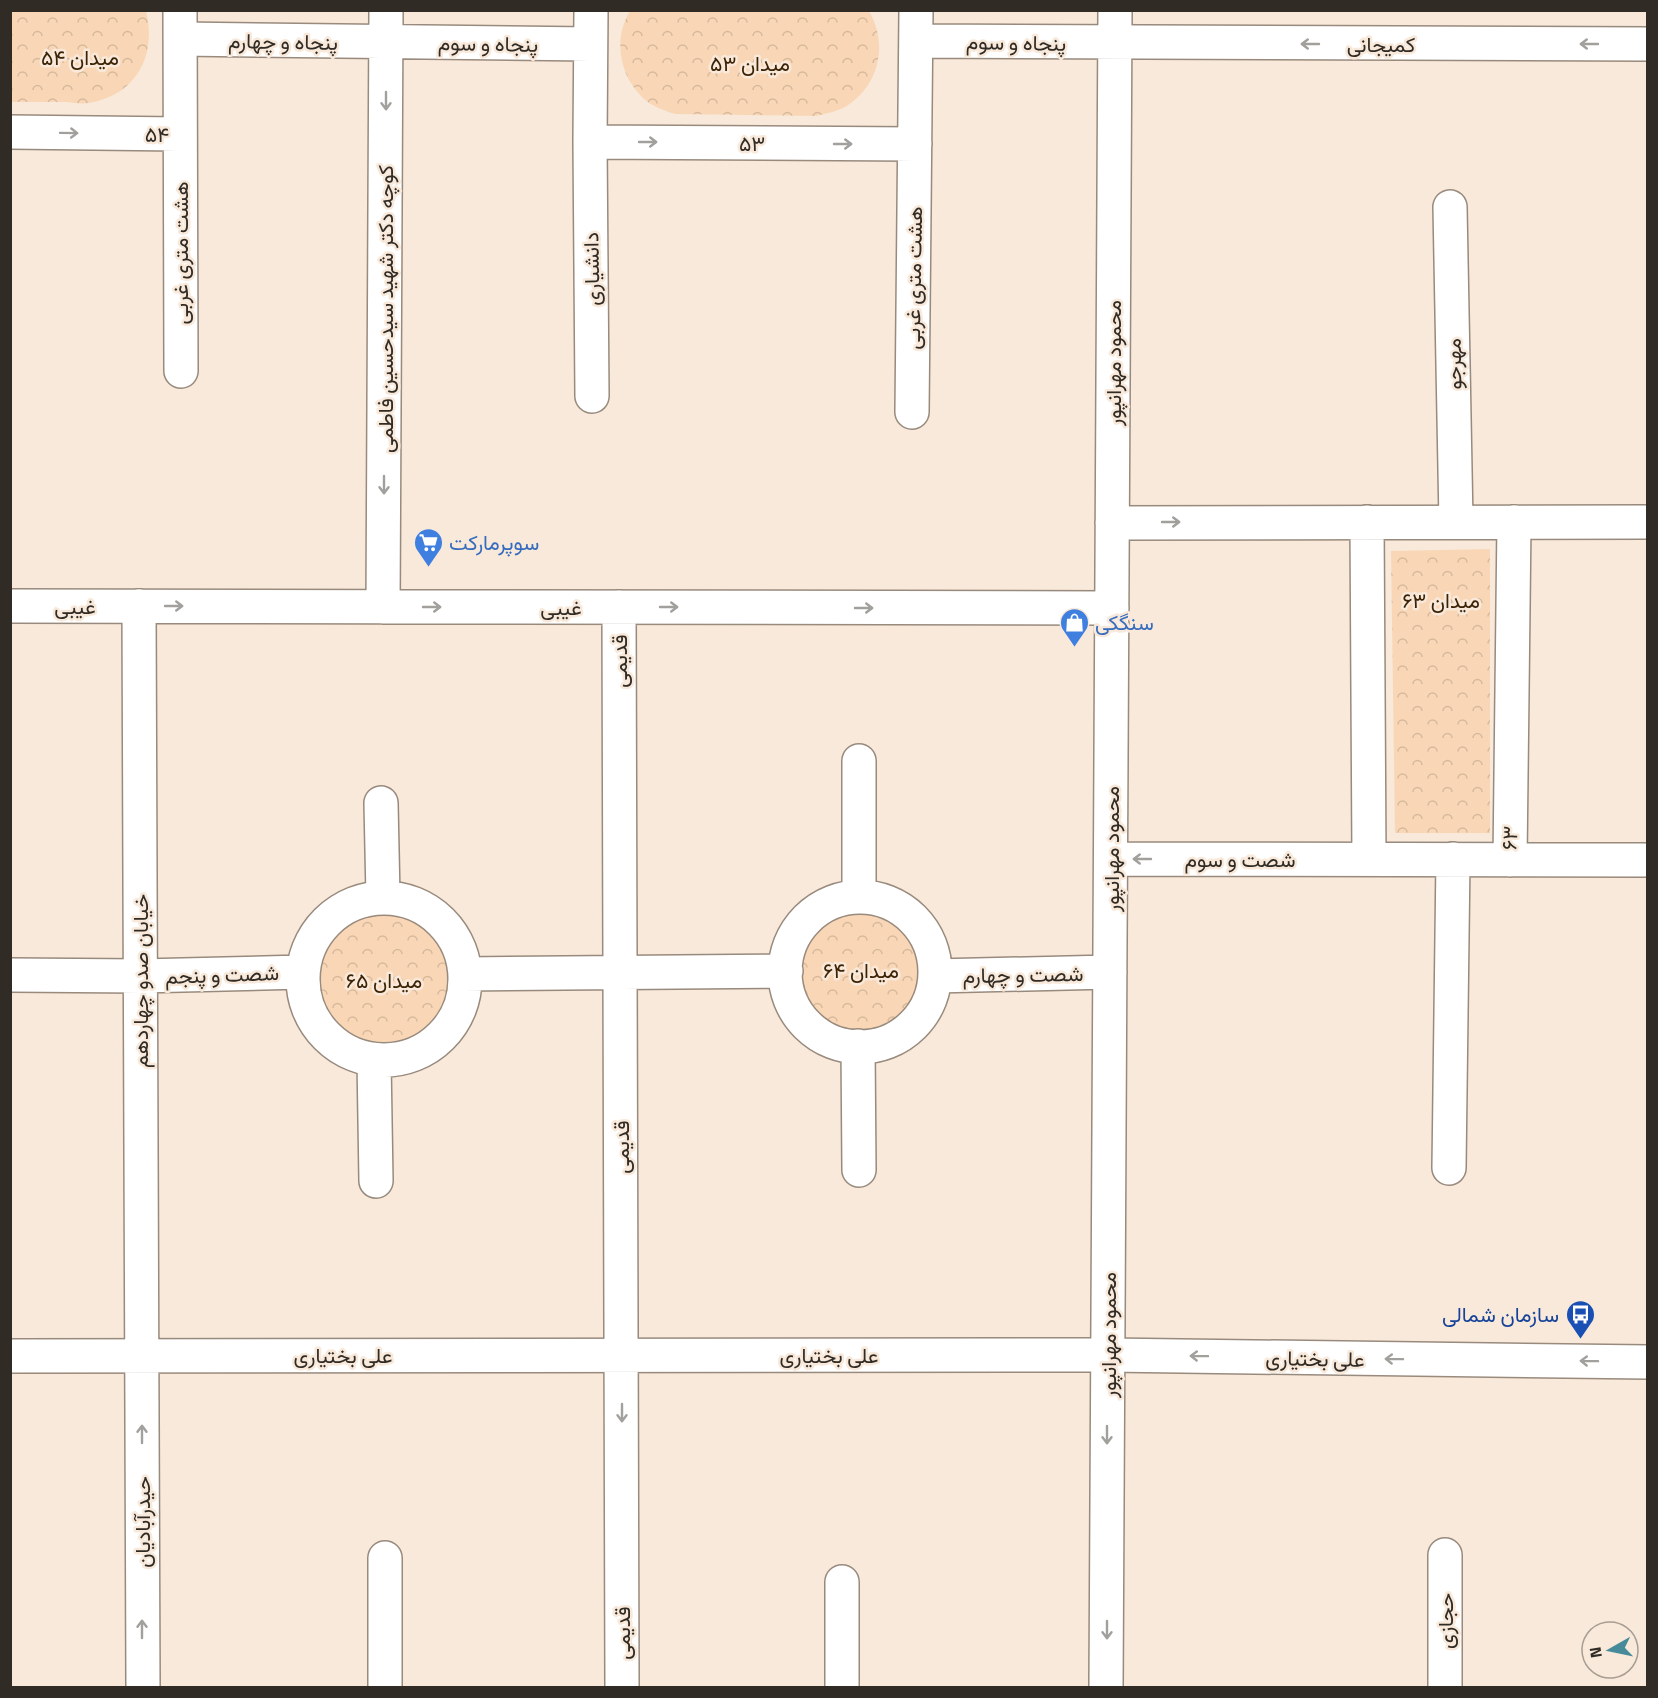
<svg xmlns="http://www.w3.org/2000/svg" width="1658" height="1698" font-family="'Titillium Web',Vazirmatn,sans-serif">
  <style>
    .forest { fill: url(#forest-crowns) }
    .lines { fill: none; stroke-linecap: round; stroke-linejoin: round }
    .minor-casing { stroke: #988a7d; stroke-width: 36 }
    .minor { stroke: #fff; stroke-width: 33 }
    .oneway { stroke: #a2a09d }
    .labels { text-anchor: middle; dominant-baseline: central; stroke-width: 5; stroke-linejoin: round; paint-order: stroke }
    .street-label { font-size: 21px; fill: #302b25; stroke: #f8e9da }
    .park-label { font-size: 21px; fill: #3d2305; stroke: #f8e9da }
    .shop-label { font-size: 21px; fill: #366cbe; stroke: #f8e9da; text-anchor: start }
    .transit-label { font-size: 21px; fill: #164399; stroke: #f8e9da; text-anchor: end }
  </style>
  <defs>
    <pattern id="forest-crowns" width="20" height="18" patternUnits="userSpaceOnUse" patternTransform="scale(1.5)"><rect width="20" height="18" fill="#f9d7b6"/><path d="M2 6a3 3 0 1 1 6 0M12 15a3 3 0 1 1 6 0" fill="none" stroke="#d6b99c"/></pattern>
  </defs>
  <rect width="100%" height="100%" fill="#f8e9da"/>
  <path class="forest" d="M10,11H146C157,55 137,95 89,103C82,104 74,103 66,102C48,102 29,102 11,102Z
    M630,11H869C887,41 881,81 851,103C841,111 828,113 816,116L675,114C663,110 651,106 642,97C619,75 613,38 630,11Z
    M1490,549V833H1395L1391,551Z
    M797 971a64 64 0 1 1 128 0a64 64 0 1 1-128 0Z
    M312 980a72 72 0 1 1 144 0a72 72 0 1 1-144 0Z"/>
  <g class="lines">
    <defs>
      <path id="minor" d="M180,10L181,371
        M591,10L590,142L592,396
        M180,39L590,44
        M916,41L1648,44
        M10,132L179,134
        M590,142L915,144
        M1450,207L1456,522
        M912,412L916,10
        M1367,522L1369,859
        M1112,523L1648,522
        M10,606L1112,608
        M139,606L143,1688
        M383,607L386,10
        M619,607L622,1688
        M381,803L383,897
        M1111,859L1648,860
        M1510,860L1514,522
        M859,896V761
        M785 972a75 75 0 1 1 150 0a75 75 0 1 1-150 0Z
        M303 979a81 81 0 1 1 162 0a81 81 0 1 1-162 0Z
        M465,974L786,971
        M10,975L141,976L303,972
        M935,976L1110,972
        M858,1046L859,1170
        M374,1060L376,1181
        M1449,1168L1453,859
        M10,1356L1108,1355L1648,1362
        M1445,1555V1688
        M842,1582V1688
        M385,1688V1558
        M1106,1688L1115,10"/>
    </defs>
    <use href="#minor" class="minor-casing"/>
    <use href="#minor" class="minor"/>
  </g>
  <defs><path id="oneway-shaft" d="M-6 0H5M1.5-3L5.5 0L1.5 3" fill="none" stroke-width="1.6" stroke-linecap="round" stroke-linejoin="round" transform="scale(1.5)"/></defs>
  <g class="oneway">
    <use href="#oneway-shaft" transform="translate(1310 44) rotate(-180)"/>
    <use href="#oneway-shaft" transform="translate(1589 44) rotate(-180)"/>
    <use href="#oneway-shaft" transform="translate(386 101) rotate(90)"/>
    <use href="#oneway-shaft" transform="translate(69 133) rotate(1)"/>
    <use href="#oneway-shaft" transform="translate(648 142)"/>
    <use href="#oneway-shaft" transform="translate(843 144)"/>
    <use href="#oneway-shaft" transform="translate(384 485) rotate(90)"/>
    <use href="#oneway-shaft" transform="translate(1171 522)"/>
    <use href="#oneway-shaft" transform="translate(174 606)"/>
    <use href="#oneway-shaft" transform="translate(432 607)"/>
    <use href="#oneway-shaft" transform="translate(669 607)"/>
    <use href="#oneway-shaft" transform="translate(864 608)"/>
    <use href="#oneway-shaft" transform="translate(1142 859) rotate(-180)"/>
    <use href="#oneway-shaft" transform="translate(1199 1356) rotate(-179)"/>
    <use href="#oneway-shaft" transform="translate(1394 1359) rotate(-179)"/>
    <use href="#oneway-shaft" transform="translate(1589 1361) rotate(-179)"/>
    <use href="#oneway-shaft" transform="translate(622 1413) rotate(90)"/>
    <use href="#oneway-shaft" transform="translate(142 1434) rotate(-90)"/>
    <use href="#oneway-shaft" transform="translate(1107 1435) rotate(90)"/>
    <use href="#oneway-shaft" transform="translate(142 1629) rotate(-90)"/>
    <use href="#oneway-shaft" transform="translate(1107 1630) rotate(90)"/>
  </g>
  <defs>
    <symbol id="supermarket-pin" viewBox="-11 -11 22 30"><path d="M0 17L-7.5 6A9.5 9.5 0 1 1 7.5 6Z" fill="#3f7fe0" stroke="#f8e9da"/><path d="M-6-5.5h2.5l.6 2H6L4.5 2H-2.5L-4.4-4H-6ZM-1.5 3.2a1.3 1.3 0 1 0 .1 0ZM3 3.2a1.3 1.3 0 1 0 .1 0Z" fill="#fff"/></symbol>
    <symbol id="shop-pin" viewBox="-11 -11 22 30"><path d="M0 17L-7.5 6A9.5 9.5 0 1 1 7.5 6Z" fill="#3f7fe0" stroke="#f8e9da"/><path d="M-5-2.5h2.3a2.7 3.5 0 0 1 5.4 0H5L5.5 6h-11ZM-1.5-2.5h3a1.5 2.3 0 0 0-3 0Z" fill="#fff"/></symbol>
    <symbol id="bus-pin" viewBox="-11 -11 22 30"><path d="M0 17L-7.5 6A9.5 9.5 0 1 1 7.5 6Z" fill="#1a4fb4" stroke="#f8e9da"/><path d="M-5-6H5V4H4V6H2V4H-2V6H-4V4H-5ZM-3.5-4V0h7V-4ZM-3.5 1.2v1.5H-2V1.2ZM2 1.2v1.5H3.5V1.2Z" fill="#fff"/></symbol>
  </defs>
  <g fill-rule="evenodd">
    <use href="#supermarket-pin" x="412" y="526" width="33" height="45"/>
    <use href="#shop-pin" x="1058" y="606" width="33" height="45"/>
    <use href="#bus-pin" x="1564" y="1298" width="33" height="45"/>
  </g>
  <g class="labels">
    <g class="street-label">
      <text transform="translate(283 41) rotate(1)">پنجاه و چهارم</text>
      <text transform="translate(1016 42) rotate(1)">پنجاه و سوم</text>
      <text transform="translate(488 43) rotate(1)">پنجاه و سوم</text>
      <text x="1381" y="44">کمیجانی</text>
      <text transform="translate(157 134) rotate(1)">۵۴</text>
      <text x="752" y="143">۵۳</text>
      <text transform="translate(180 253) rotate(-90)">هشت متری غربی</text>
      <text transform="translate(591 269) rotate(-91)">دانشیاری</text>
      <text transform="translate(913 278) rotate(-89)">هشت متری غربی</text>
      <text transform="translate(385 309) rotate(-90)">کوچه دکتر شهید سیدحسین فاطمی</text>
      <text transform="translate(1113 363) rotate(-90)">محمود مهرانپور</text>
      <text transform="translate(1453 364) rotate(-91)">مهرجو</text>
      <text x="75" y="606">غیبی</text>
      <text x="561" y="607">غیبی</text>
      <text transform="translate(619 661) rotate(-90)">قدیمی</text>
      <text transform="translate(1509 838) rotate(-87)">۶۳</text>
      <text transform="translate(1111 849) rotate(-90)">محمود مهرانپور</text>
      <text x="1240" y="859">شصت و سوم</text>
      <text transform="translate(222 974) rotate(-2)">شصت و پنجم</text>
      <text transform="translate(1023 974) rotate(-1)">شصت و چهارم</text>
      <text transform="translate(140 981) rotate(-90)">خیابان صدو چهاردهم</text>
      <text transform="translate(621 1147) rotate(-90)">قدیمی</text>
      <text transform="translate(1108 1335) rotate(-90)">محمود مهرانپور</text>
      <text x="343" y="1355">علی بختیاری</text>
      <text x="829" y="1355">علی بختیاری</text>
      <text transform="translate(1315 1358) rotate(1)">علی بختیاری</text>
      <text transform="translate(142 1522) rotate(-90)">حیدرآبادیان</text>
      <text transform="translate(1445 1621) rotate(-90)">حجازی</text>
      <text transform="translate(622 1633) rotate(-90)">قدیمی</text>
    </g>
    <g class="park-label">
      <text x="80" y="57">میدان ۵۴</text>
      <text x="750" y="63">میدان ۵۳</text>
      <text x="1441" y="600">میدان ۶۳</text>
      <text x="861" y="970">میدان ۶۴</text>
      <text x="384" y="980">میدان ۶۵</text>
    </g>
    <g class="shop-label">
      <text x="449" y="542">سوپرمارکت</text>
      <text x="1095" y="622">سنگکی</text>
    </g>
    <g class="transit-label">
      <text x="1559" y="1314">سازمان شمالی</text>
    </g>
  </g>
  <rect width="1658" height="1698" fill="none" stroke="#302b25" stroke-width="24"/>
  <g transform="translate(1610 1650) rotate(261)"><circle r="28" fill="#f8e9da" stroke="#a89d92" stroke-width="1.5"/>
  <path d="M0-4.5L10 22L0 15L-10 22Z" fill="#478a9a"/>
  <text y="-9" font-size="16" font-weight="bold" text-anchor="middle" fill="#302b25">N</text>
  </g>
</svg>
